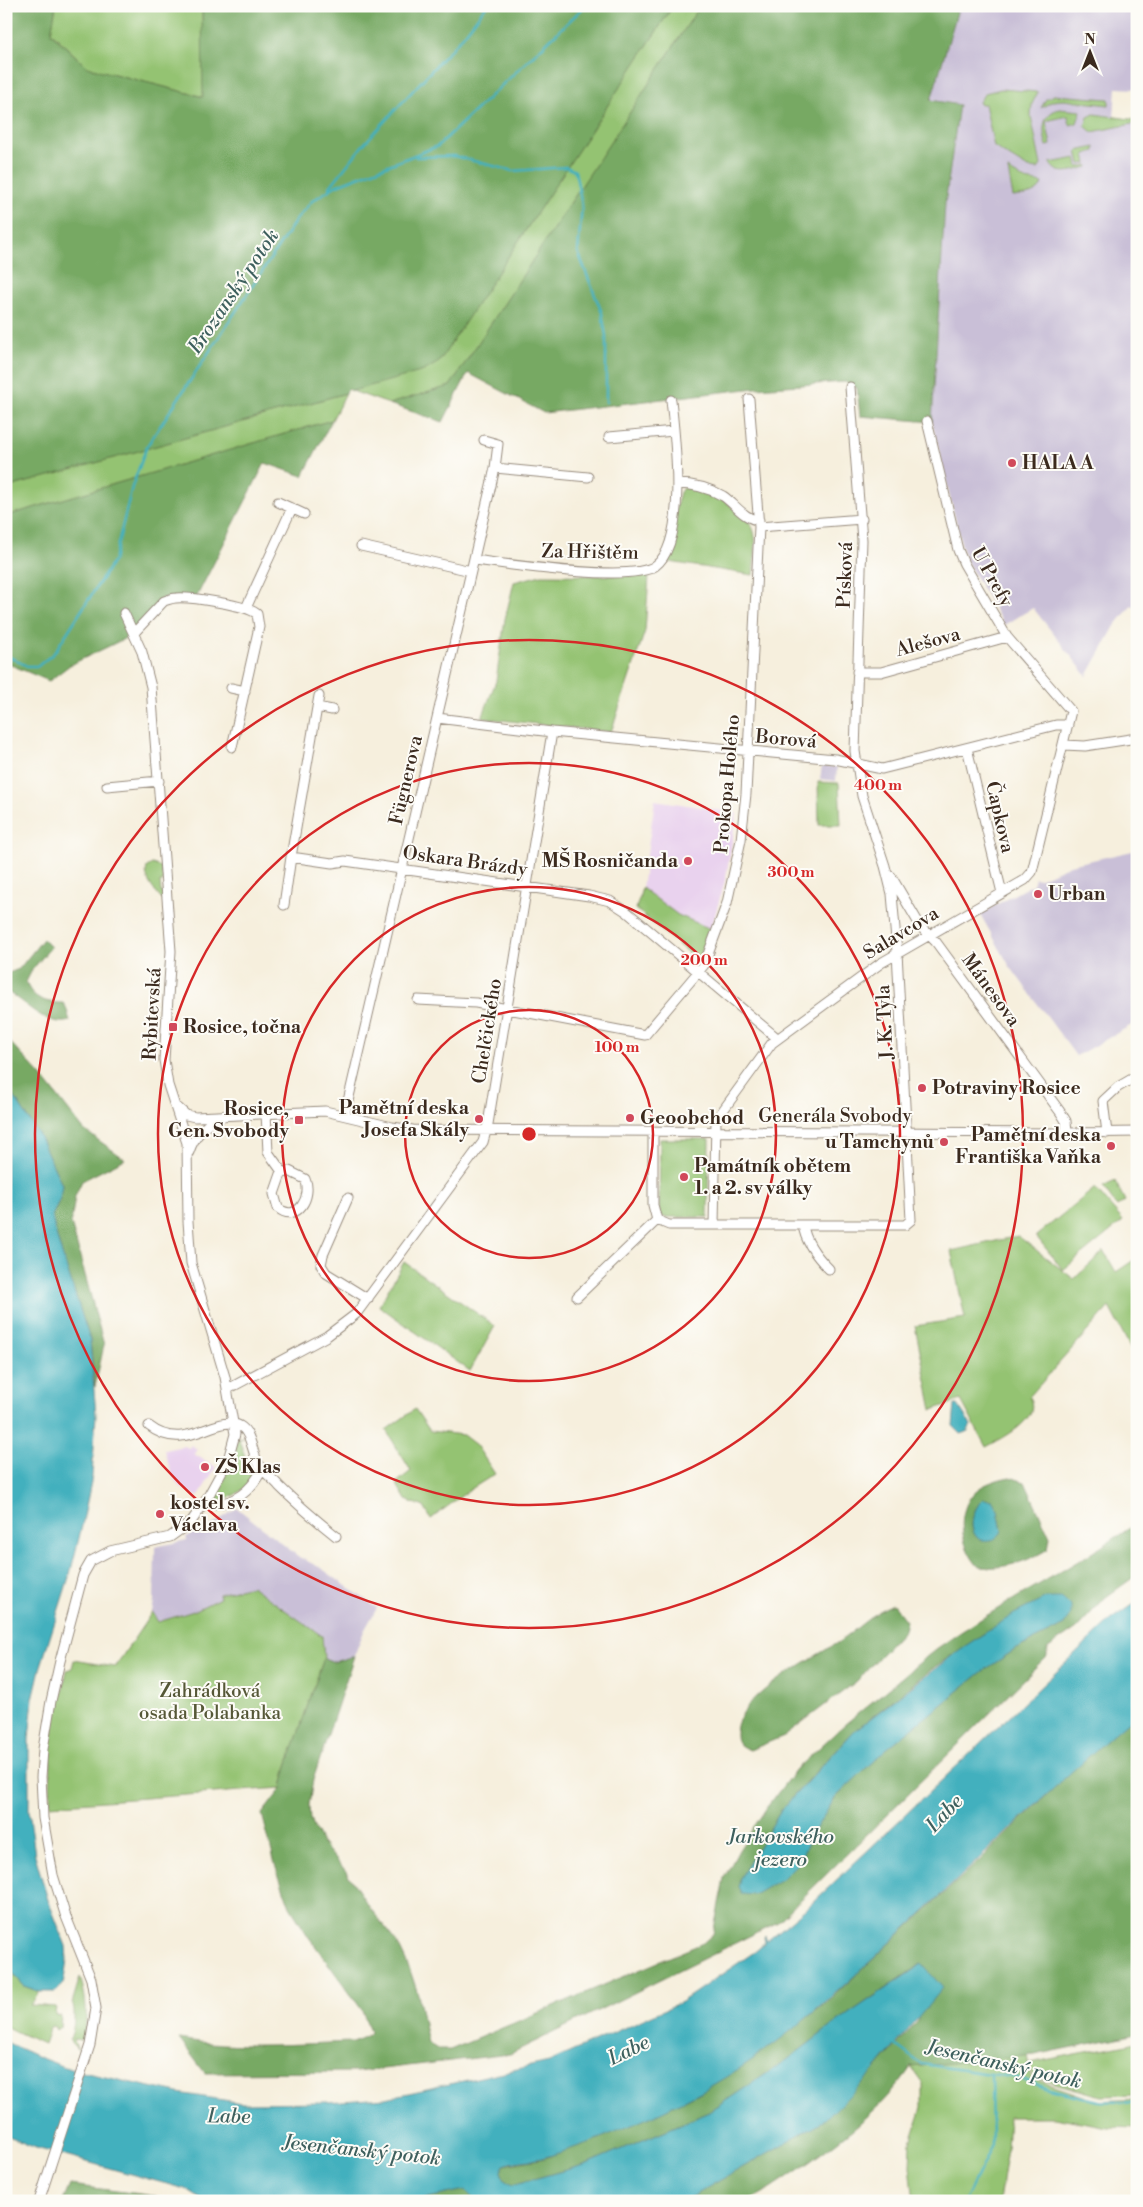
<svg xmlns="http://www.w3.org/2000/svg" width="1143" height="2207" font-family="'Libre Bodoni',serif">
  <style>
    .built { fill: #e9d2ee }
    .industrial { fill: #c9bfd7 }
    .green { fill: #94c372; stroke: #687648 }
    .forest { fill: #77a964; stroke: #596a41; fill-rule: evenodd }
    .water { fill: #42b0be; stroke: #3e6d6e }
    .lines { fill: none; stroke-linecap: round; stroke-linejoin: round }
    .stream { stroke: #42b0be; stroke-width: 2.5 }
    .minor-casing { stroke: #988c7e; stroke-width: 11 }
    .minor { stroke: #fff; stroke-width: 9 }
    .ring { fill: none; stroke: #d62828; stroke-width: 2.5 }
    .poi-dot { fill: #d1495b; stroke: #fdfcf7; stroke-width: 2 }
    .labels { text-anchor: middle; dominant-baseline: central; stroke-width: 4; stroke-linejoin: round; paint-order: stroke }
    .poi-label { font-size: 19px; font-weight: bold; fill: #3b2a1e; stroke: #fdfcf7; text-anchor: start }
    .street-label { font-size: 19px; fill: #3b2a1e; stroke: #fdfcf7 }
    .park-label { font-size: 19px; fill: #565837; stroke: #fdfcf7 }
    .water-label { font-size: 20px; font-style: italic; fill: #3e605e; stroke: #fdfcf7 }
    .centre { fill: #d62828; stroke: #fdfcf7; stroke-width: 2.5 }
    .ring-label { font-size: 15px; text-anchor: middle; font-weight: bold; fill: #d62828; stroke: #fdfcf7; stroke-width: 4; stroke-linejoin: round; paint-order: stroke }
  </style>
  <rect width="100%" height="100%" fill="#fdfcf7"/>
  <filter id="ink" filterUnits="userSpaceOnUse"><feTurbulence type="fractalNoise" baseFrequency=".02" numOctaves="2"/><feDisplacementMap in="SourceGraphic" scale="10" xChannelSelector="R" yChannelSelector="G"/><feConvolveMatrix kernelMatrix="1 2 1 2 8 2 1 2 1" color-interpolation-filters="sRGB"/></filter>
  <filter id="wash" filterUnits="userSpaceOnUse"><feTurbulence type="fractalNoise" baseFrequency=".0096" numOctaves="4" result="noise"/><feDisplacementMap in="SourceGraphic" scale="20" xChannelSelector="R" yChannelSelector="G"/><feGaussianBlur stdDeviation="1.12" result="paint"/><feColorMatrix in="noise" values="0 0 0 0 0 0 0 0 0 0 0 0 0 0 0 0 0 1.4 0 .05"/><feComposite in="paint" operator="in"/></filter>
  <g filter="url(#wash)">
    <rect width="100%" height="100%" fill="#f6efdd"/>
    <path class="built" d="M655,800L737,813L726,877L711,929L678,915L642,888Z
      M191,1445L197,1449L194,1454L216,1467L198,1497L179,1486L172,1475L164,1450L184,1446L189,1448Z"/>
    <path class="industrial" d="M959,6H1137V89L1116,88L1114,118L1137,120V608L1132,605L1115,626L1087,676L1033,608L1004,625L965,559L932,422L945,204L959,105L930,100Z
      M822,766L837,767L836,781L820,779Z
      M1137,850V1022L1076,1056L1009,965L980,914L1033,884L1035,878L1039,879L1070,865Z
      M237,1508L299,1557L321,1568L377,1608L364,1631L354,1656L334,1662L324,1658L322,1636L219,1595L220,1598L194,1611L158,1622L152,1612L154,1601L155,1547L187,1540L186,1537L208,1528Z"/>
    <path class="green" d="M56,6H202L204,97L87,67L51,32Z
      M673,6H700L450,386L389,404L352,391L439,362Z
      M1001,89L1038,92L1032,104L1031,116L1041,165L1038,169L1028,168L994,147L985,104H980L979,102L985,93Z
      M1054,95L1109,99V105L1063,100L1053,101L1041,108L1046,99Z
      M1059,109L1081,111L1077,123L1070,125L1068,116L1046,121L1051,145L1047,146C1042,132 1041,114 1059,109Z
      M1094,114L1137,120V123L1092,132L1085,126L1088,117Z
      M1095,147V151L1085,154L1087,163L1080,164L1077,151Z
      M1076,158L1078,167L1088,165V167C1075,170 1057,178 1050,163Z
      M1008,170L1025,180L1042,183C1039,195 1024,195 1013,197Z
      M346,393L332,420L6,516V488Z
      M684,488C709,486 733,505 749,522C760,535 754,559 753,575L663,561L680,492Z
      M541,575L649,576L645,631L611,732L482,718L496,681L505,619L514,582Z
      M818,782L839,783L841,825H819Z
      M152,864L161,867L163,882H160L161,892L164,893V902C156,893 143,879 147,867Z
      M642,888L678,915L711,929L698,961L636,909Z
      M660,1139H709L708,1217H659Z
      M1115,1181L1125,1201L1117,1207L1103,1187Z
      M1095,1188L1123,1221L1063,1270L1036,1236Z
      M1018,1236L1074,1279L1104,1251L1116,1272L1137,1258V1360L1109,1307L1029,1397C1043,1419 1001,1439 986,1447L961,1400L932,1410L915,1326L965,1318L951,1251Z
      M404,1262L495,1326L470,1371L379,1306Z
      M415,1409L430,1431L463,1435L476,1445L495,1474L468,1491L431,1519L424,1507L406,1500L396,1483L411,1471L386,1430Z
      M244,1437L239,1440L249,1467L255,1465L257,1471C246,1489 235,1499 214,1500V1494L232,1462L237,1439Z
      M251,1586L322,1636L324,1658L286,1769L282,1788L50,1805L51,1742L56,1708L62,1694L67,1670L72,1668L74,1660L115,1667L152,1612L158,1622L194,1611L220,1598L219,1594Z
      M6,1965L24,1986L40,1992L30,2005L56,2007L55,2015L61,2016L60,2027L56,2030L54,2026L50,2027L44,2044L6,2027Z
      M80,1977C87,1998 88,2018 83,2040L73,2039L78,2050L69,2040C74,2033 76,2010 72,2003Z
      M1137,2042V2095L1101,2096L1033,2077L1030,2063Z
      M1027,2055L1031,2078L1098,2101L1137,2099V2128L1109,2127L1054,2117H1009L1007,2149L999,2201H914L910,2167L911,2142L922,2108V2082L911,2067Z"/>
    <path class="forest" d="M6,6H56L51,33L87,67L203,97L202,6H673L439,362L424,371L352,391L348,389L346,393L6,488Z
      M700,6H959L931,100L959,105L945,204L932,422L860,416L857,388L845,382L756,388L544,413L468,373L443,422L389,404L450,386Z
      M332,420L303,476L265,463L196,598H163L128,637L70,665L49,681L6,663V516Z
      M43,939L51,947L32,970L26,982C32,999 46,1003 63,1003L66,1007L70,1021C47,1028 25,1002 6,991V974L19,969Z
      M6,1038L40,1074L84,1130L125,1159L82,1181L75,1196L71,1223L104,1345L95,1387L90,1340L57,1238L52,1216L60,1199L62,1185L39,1135L6,1084Z
      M6,1365L9,1414L6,1459Z
      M1010,1477L1025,1482L1050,1537L1048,1549C1027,1562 1005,1569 979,1567C962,1549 955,1517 972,1495C979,1485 998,1479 1010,1477ZM983,1499L998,1510L1002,1531L980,1540C966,1530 973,1509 983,1499Z
      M1137,1523V1575L1106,1597L1077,1628L1047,1649V1657L778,1922L510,2054L357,2072L205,2073L179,2039C237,2049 295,2044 353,2042L367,2036L370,2032L362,2010L308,1936L290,1907L276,1868L262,1814L282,1788L286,1769L324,1658L334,1662L354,1656L313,1780L309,1805L310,1819L322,1843L345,1870L370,1908L397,1942L410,1970L418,1994L428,2043L439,2050H450L703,1943L713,1934L724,1878L739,1850L767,1807L796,1769L844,1725L936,1649C1000,1603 1072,1569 1137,1523ZM1064,1625L1016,1649L983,1671L885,1750L835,1798L811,1836L799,1862L740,1878L782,1809L807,1781L854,1731L936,1666L989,1630Z
      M893,1604L906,1621L904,1630L857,1681L784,1736L750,1750C742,1747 736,1744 736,1735C734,1697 811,1660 840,1641C857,1629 874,1612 893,1604Z
      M1137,1714V2034L1035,2055L911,2067C883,2109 839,2141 798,2170C783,2180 766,2193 749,2200C738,2204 698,2201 684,2201L825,2120L875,2070L918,2021L921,1964L838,2021L787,2060L709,2112L584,2165L512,2185L503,2179L501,2171L504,2165L545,2158L664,2110L699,2093L757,2056L826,2003L979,1861L1089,1754Z
      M70,2185L155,2196L167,2201H63Z
      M465,2190L477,2201H414Z"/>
    <path class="water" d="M6,1084L39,1135L62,1185L60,1198L52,1216L57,1238L90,1340L96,1415L92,1477L82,1526L70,1574L40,1669L33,1699L29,1739V1810L35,1855L48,1900L66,1946L67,1961L63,1985L55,1992H40L24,1986L6,1965V1459L9,1414L6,1365Z
      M955,1405H958L971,1425L967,1432L961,1434L953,1426Z
      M983,1499L992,1500L998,1510L1002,1531C997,1540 990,1541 980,1540C966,1530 973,1509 983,1499Z
      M1046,1598H1063L1071,1606V1614L1064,1625L1016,1649L983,1671L885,1750L835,1798L811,1836L799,1862L783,1878L754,1895L742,1894L738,1887L740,1878L782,1809L854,1731L962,1648L1014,1614Z
      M1137,1602V1714C1051,1787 972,1867 890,1943C831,1998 771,2054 700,2092C652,2118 598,2141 546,2157C532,2161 517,2160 504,2165L501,2171L503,2179L512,2185L584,2165L709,2112L787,2060L838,2021L922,1964L943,1988L875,2070L825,2120L684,2201H477L465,2190L414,2201H204L185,2189L36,2148L6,2136V2042L41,2058L73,2070L178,2093L243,2103L327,2102L386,2098L549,2062L681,2002L750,1955L765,1942L764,1937L765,1936L767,1941L810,1905L1111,1620Z"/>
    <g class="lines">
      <path class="stream" d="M416,157L454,156L513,171L566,167L575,171L582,205L578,252L602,313L606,336V402
        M329,188L363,145L463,36L486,6
        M6,655L27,666H38L54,653L114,560L132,487L147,446L298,217L312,201L337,185L438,146L585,6
        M894,2044L921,2064L1019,2078L1049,2089L1099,2101L1137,2103
        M965,2201L992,2145L991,2074"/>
    </g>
  </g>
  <g filter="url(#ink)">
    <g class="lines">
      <defs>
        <path id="minor" d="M609,437L674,431
          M495,468L588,477
          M677,484C693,484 709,488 723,496C734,503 745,520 759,520
          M278,502L304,514
          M759,527L862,519
          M361,546L471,571
          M474,560C506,564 631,583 655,566C688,542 675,437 671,400
          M246,608L292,508
          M134,633L164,601C168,600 172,598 176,598C190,597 248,605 257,614L259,627L232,747
          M857,672H881L1007,637
          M231,688L245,691
          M319,696L291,857L332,863L345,861L589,896L610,901L627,912L777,1038
          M317,707L332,710
          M437,718L552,732L835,759L882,769L1056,725H1068
          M1064,745L1085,746L1137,738
          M967,748L1002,893
          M107,786L159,781
          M891,876L921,927L936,942L1061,1113L1066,1121L1067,1133
          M284,905L291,857
          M418,1000L476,1003L645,1035L704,965L727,903L741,840L746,794L759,527L749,399
          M178,1108L186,1115L195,1117L325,1111L392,1127L413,1130L1067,1133L1137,1132
          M266,1113L268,1152L283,1173
          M345,1114L495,468L498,444L484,440
          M653,1131V1205L657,1220
          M1107,1133L1103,1101L1118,1087L1137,1076
          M189,1152C194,1136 206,1123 222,1117
          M289,1171L305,1179C313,1196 297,1224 278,1208L274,1194L281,1174Z
          M348,1198L323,1255L321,1265L326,1273L368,1299
          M657,1220L669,1225H905L911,1220L897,952L892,894L885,866L862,796L855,751L862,540L850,387
          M714,1225L716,1120L772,1043L881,963L1025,880L1032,872L1071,711L1007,637L964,564L958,550L927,421
          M803,1225C805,1241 818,1258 829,1269
          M577,1297L657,1220
          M228,1389L327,1336L356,1314L483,1142L488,1124L552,732
          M149,1426C186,1455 217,1412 240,1426C251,1432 252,1452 258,1463C263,1472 272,1478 279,1486C297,1504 316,1520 336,1536
          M205,1502C221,1508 241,1498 251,1486C256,1481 258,1475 263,1470
          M39,2201L90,2045L96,2008L91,1979L65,1914L53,1875L43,1818L41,1777L43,1749L51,1701L60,1661L83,1575L91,1561L110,1551L170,1537L191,1522L205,1502L228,1460L235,1434L225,1377L191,1263L188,1221L187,1143L168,1085L164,1060L171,951L151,687L142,652L124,613"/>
      </defs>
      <use href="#minor" class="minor-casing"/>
      <use href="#minor" class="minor"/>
    </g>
  </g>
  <g class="ring">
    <circle cx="529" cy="1134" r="124"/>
    <circle cx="529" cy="1134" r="247"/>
    <circle cx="529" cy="1134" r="371"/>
    <circle cx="529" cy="1134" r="494"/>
  </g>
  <g class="poi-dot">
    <circle cx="1012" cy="463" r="5"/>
    <circle cx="688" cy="861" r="5"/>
    <circle cx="1038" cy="894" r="5"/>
    <rect x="168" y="1022" width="10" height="10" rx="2.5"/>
    <circle cx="922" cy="1088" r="5"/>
    <circle cx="630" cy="1118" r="5"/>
    <circle cx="479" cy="1119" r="5"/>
    <rect x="294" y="1115" width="10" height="10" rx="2.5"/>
    <circle cx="944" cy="1142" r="5"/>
    <circle cx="1111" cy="1146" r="5"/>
    <circle cx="684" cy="1177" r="5"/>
    <circle cx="205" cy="1467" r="5"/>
    <circle cx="160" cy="1514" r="5"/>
  </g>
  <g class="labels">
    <g class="poi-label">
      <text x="1022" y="463">HALA A</text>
      <text x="678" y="861" text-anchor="end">MŠ Rosničanda</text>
      <text x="1048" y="894">Urban</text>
      <text x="183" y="1027">Rosice, točna</text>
      <text x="932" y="1088">Potraviny Rosice</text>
      <text x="469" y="1108" text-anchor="end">Pamětní deska<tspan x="469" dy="22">Josefa Skály</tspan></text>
      <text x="289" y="1109" text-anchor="end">Rosice,<tspan x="289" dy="22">Gen. Svobody</tspan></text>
      <text x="640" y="1118">Geoobchod</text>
      <text x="1101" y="1135" text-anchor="end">Pamětní deska<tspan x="1101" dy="22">Františka Vaňka</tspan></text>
      <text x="934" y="1142" text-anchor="end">u Tamchynů</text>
      <text x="694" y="1166">Památník obětem<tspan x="694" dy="22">1. a 2. sv války</tspan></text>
      <text x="215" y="1467">ZŠ Klas</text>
      <text x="170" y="1503">kostel sv.<tspan x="170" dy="22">Václava</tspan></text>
    </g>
    <g class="street-label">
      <text transform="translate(590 552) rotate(1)">Za Hřištěm</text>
      <text transform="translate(845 575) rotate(-88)">Písková</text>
      <text transform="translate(992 577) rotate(61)">U Prefy</text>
      <text transform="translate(928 642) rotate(-15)">Alešova</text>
      <text transform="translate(786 739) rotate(5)">Borová</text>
      <text transform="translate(406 780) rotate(-77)">Fügnerova</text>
      <text transform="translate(727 784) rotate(-85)">Prokopa Holého</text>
      <text transform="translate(1000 817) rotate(77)">Čapkova</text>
      <text transform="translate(465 861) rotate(8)">Oskara Brázdy</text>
      <text transform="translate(901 933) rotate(-31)">Salavcova</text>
      <text transform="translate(991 990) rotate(54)">Mánesova</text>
      <text transform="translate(152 1014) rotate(-87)">Rybitevská</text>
      <text transform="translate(885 1022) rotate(-93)">J. K. Tyla</text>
      <text transform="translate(487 1031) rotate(-81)">Chelčického</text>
      <text x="835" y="1116">Generála Svobody</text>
    </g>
    <g class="park-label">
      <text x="210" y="1691">Zahrádková<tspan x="210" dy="22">osada Polabanka</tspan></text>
    </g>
    <g class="water-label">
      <text transform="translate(234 292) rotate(-56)">Brozanský potok</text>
      <text transform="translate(945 1814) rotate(-47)">Labe</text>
      <text x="781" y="1837">Jarkovského<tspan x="781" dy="23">jezero</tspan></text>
      <text transform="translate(629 2051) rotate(-26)">Labe</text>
      <text transform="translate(1004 2065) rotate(13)">Jesenčanský potok</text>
      <text transform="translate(229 2117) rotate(1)">Labe</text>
      <text transform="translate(362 2151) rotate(6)">Jesenčanský potok</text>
    </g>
  </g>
  <circle cx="529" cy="1134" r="8" class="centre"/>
  <g class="ring-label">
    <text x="878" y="790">400 m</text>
    <text x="791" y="877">300 m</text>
    <text x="704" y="965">200 m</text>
    <text x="617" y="1052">100 m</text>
  </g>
  <rect width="1143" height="2207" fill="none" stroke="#fdfcf7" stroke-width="25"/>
  <g transform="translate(1090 52)" stroke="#fdfcf7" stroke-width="4" paint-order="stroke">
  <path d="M0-4L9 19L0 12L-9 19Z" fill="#3b2a1e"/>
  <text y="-8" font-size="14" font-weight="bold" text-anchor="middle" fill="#3b2a1e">N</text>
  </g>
</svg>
